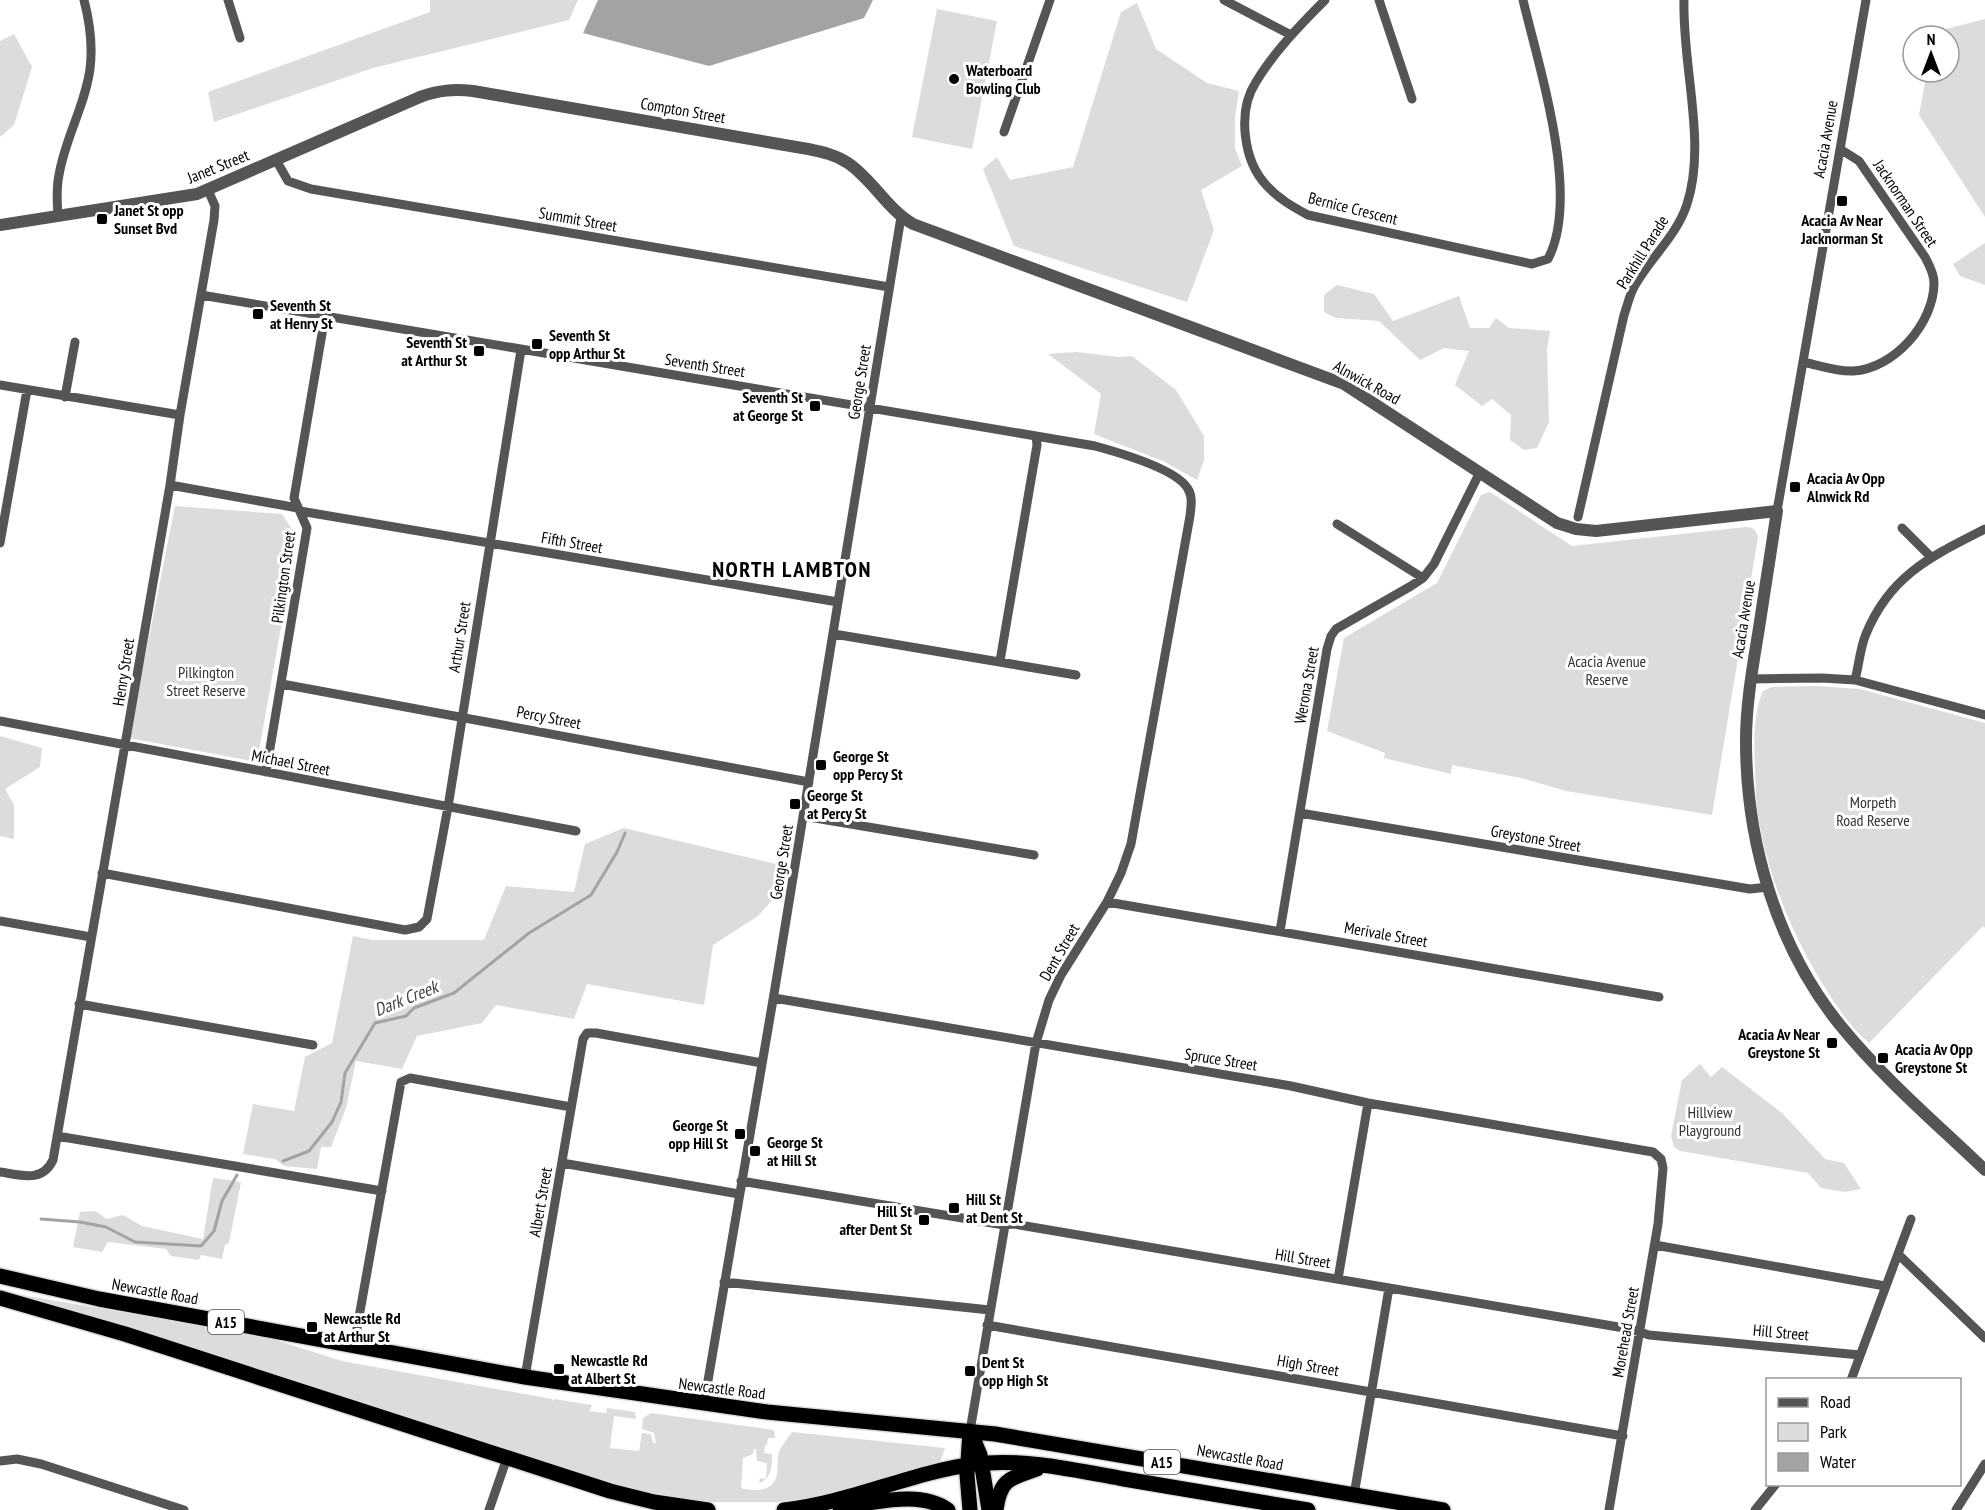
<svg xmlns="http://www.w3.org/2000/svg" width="1985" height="1510" font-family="'PT Sans Narrow',sans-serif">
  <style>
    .green { fill: #dcdcdc }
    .water { fill: #a3a3a3 }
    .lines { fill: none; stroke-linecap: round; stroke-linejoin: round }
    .stream { stroke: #a3a3a3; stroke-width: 3 }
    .trunk-casing { stroke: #dbdbdb; stroke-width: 18 }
    .minor { stroke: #555; stroke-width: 9 }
    .tertiary { stroke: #555; stroke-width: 12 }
    .trunk { stroke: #000; stroke-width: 15 }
    .poi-dot { fill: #000; stroke: #fff; stroke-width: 2 }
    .labels { text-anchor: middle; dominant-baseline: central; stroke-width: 6; stroke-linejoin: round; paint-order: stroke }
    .shield { fill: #fff; stroke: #4c4c4c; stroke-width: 1.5 }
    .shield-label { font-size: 15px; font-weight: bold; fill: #000 }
    .poi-label { font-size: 16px; font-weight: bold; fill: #000; stroke: #fff; text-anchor: start }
    .street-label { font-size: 16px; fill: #000; stroke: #fff }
    .park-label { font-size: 16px; fill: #333; stroke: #fff }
    .water-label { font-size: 18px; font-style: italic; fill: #444; stroke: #fff }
    .district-label { font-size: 22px; font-weight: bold; letter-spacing: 1.5px; fill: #000; stroke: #fff }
  </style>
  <rect width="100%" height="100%" fill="#fff"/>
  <path class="green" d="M430,0H578L569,20L373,68L214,122L208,92L430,12Z
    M1137,3L1156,49L1207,83L1239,91L1235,117V148L1242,166L1201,190L1214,230L1187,302L1014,246L983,169L997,157L1010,180L1073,167L1121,12Z
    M937,9L997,21L972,149L912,137Z
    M1985,19V217L1919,115L1927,72H1949V36H1933L1934,32Z
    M14,34L32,67L14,125L0,137V41Z
    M1985,243V285L1960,276L1953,264Z
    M1337,285L1374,294L1393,321L1459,296L1470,328H1489L1496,318L1509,328L1550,331L1547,349L1549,422L1537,448L1524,450L1510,440L1511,415L1492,399L1482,406L1455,385L1469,351L1444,348L1420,360L1379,321L1336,318L1324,312V295Z
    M1076,352L1119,357L1132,356L1176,390L1204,436V460L1197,480L1165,462L1094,434L1101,394L1048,354Z
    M1490,492L1572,546L1746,527C1753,527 1756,530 1758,537L1712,815L1566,791L1521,778L1452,765L1451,774L1384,758L1385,753L1327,731L1344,638L1437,583L1481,495Z
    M175,506L282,514L297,537L257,762L129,738Z
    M1816,686L1860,689L1985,723V928L1983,926L1869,1043C1860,1035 1851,1026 1844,1016C1802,958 1769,886 1758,815C1755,800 1756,784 1755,769C1754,745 1753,713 1763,691L1772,687Z
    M0,736L42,748L40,767L5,789L14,805V839L0,836Z
    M624,828L780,865L774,898L758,916L713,945L704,1005L587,984L574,1019L496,1005L482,1023L417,1036L402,1069L356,1061L346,1108L331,1147H321L317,1169L284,1166L275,1159L243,1154L253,1104L294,1111L305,1057L332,1043L353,936L373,940H484L506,886L574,892L585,844Z
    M1700,1064L1711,1077L1722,1067L1782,1113L1825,1159L1844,1163L1861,1189L1845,1192L1821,1188L1808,1173L1680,1151L1674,1147L1671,1136L1682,1080Z
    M213,1178L241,1182L229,1243L225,1245L222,1259L201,1255L199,1260L171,1256L166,1249L108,1242L102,1252L73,1247L80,1212L95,1211L107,1219L123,1215L142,1226L203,1239Z
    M16,1294L263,1336L342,1361L552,1399V1401L554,1399L592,1405L589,1411L606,1413L607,1408L635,1412L636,1419L614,1416L610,1448L639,1451L642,1433L651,1434L653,1443H656L654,1433L642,1429L643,1418L651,1413L774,1430L775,1438H768L767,1445H765L764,1453L772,1454C772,1466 772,1479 759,1483L760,1478L766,1479L767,1463L757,1461L756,1449H754L753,1454L743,1458L741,1488C755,1492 773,1492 777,1475C778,1468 777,1459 779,1452C782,1445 788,1438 792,1432L945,1448L940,1462L855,1489L809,1498L776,1502H705L656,1494L609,1482L230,1360L16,1296Z"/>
  <path class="water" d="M598,0H873L864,18L709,66L583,33Z"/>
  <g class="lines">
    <path class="stream" d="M283,1161L309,1151L332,1122L341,1102L345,1073L375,1023L406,1016L414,1008L454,993L529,933L591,895L617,852L625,833
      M41,1219L80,1222L106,1227L135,1242L201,1246L214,1231L222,1201L237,1175"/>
    <defs>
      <path id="trunk" d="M0,1276L99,1299L525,1377L767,1412L995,1434L1443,1510
        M0,1298L125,1334L610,1491L654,1502L708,1510
        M970,1431L980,1455L989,1510
        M970,1432L967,1475L970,1510
        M840,1507C872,1504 919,1489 948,1510
        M784,1510C849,1503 909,1473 974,1464C1024,1458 1075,1470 1124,1479C1185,1489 1247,1500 1308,1510
        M996,1510C1000,1479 1010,1478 1037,1469"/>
    </defs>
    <use href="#trunk" class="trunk-casing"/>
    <path class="minor" d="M228,0L240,38
      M1224,0L1291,35
      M1325,0C1300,25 1274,52 1256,82C1237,111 1243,161 1267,186C1279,199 1293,207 1308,215L1532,264L1548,259C1581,196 1539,68 1523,0
      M1379,0L1412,99
      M1004,132L1050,0
      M276,160L288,181L311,189L889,287
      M58,216C57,203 56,189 59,175C65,138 85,106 90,69C93,45 90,23 84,0
      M201,295L1095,446C1117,452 1177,469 1188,489C1193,497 1191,507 1190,516L1131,844L1121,873L1107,902L1061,975L1049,1000L1036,1043L970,1431
      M1803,362C1818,365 1838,372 1853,371C1894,369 1934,323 1934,283C1934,273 1929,265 1925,257L1859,161L1840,149
      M0,385L180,415
      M65,397L75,342
      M170,485L298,508
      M300,511L838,602
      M1777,511L1866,0
      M1578,517L1624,315C1627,307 1629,297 1633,289C1648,260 1677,236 1687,204C1707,143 1682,66 1684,0
      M1337,524L1423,578
      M1902,528L1931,557
      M0,543L27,390
      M834,634L1076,675
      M1000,661L1037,445L1036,436
      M1751,679L1822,678L1855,680L1985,715
      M1855,680C1859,665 1860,648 1866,634C1890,575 1932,556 1985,529
      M282,684L809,782
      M0,721L576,831
      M266,772L307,528L294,498L325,316
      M1300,813L1750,889L1768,887
      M803,816L1034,855
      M102,873L405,930L419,927L427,919L448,807L521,350
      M1107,902L1659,997
      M0,921L91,937
      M1280,931L1327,649L1331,636L1336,629L1411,586L1423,578L1434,564L1480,472
      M774,998L1291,1086L1368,1103L1653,1152L1661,1159L1663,1168L1658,1224L1609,1510
      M79,1004L313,1045
      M57,1136L382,1191
      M562,1163L739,1194
      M0,1172C21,1175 42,1183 53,1160L170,485L180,415L214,220L215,206L208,190
      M741,1181L1004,1225L1014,1224L1630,1329L1649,1335L1860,1355
      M1655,1245L1885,1286
      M1898,1254L1985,1338
      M1338,1279L1368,1103
      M724,1282L990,1310
      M987,1325L1623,1436
      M354,1345L401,1082L410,1078L571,1107
      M525,1377L583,1039L587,1033H596L762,1063
      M1851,1380L1911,1219
      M704,1404L775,988L901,217
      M0,1461L17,1459L41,1464L184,1510
      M1354,1495L1389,1288
      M489,1510L507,1458
      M1755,1510L1776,1484
      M1956,1510L1985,1464"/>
    <path class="tertiary" d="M0,225L197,194L420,97C439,90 454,89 473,91L808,149C823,152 836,155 848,163C873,180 887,209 913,224L1344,384L1557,523L1576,529L1596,531L1777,511C1771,550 1765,589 1759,628C1753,665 1746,703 1746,741C1746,841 1776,946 1840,1025C1883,1078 1936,1123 1985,1170"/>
    <use href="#trunk" class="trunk"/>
  </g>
  <g class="poi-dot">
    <circle cx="954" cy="79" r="6"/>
    <rect x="1836" y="195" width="12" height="12" rx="3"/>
    <rect x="96" y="213" width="12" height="12" rx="3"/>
    <rect x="252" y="308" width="12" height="12" rx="3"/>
    <rect x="531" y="338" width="12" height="12" rx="3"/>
    <rect x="473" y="345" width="12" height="12" rx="3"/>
    <rect x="809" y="400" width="12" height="12" rx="3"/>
    <rect x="1789" y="481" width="12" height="12" rx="3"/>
    <rect x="815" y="759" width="12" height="12" rx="3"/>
    <rect x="789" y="798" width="12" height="12" rx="3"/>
    <rect x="1826" y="1037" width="12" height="12" rx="3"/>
    <rect x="1877" y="1052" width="12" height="12" rx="3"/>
    <rect x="734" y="1128" width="12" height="12" rx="3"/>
    <rect x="749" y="1145" width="12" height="12" rx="3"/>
    <rect x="948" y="1202" width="12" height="12" rx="3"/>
    <rect x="918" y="1214" width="12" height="12" rx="3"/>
    <rect x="306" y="1321" width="12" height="12" rx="3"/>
    <rect x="553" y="1363" width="12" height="12" rx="3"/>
    <rect x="964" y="1365" width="12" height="12" rx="3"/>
  </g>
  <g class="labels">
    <g class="shield">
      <rect x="208" y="1310" width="36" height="24" rx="4.5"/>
      <rect x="1144" y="1450" width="36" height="24" rx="4.5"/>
    </g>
    <g class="shield-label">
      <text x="226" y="1322">A15</text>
      <text x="1162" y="1462">A15</text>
    </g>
    <g class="poi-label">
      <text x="966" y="70">Waterboard<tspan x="966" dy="18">Bowling Club</tspan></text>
      <text x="114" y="210">Janet St opp<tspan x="114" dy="18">Sunset Bvd</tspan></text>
      <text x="1842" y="220" text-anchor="middle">Acacia Av Near<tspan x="1842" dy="18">Jacknorman St</tspan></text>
      <text x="270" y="305">Seventh St<tspan x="270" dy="18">at Henry St</tspan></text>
      <text x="549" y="335">Seventh St<tspan x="549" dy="18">opp Arthur St</tspan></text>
      <text x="467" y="342" text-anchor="end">Seventh St<tspan x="467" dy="18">at Arthur St</tspan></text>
      <text x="803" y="397" text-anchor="end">Seventh St<tspan x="803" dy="18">at George St</tspan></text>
      <text x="1807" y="478">Acacia Av Opp<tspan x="1807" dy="18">Alnwick Rd</tspan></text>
      <text x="833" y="756">George St<tspan x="833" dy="18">opp Percy St</tspan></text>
      <text x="807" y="795">George St<tspan x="807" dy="18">at Percy St</tspan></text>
      <text x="1820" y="1034" text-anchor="end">Acacia Av Near<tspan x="1820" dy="18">Greystone St</tspan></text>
      <text x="1895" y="1049">Acacia Av Opp<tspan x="1895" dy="18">Greystone St</tspan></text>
      <text x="728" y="1125" text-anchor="end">George St<tspan x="728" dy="18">opp Hill St</tspan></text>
      <text x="767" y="1142">George St<tspan x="767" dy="18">at Hill St</tspan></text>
      <text x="966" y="1199">Hill St<tspan x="966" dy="18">at Dent St</tspan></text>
      <text x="912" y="1211" text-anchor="end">Hill St<tspan x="912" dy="18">after Dent St</tspan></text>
      <text x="324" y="1318">Newcastle Rd<tspan x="324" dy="18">at Arthur St</tspan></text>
      <text x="571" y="1360">Newcastle Rd<tspan x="571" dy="18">at Albert St</tspan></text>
      <text x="982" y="1362">Dent St<tspan x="982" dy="18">opp High St</tspan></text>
    </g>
    <g class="street-label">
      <text transform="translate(683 110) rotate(10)">Compton Street</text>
      <text transform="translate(1825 139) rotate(-80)">Acacia Avenue</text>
      <text transform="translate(218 166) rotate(-22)">Janet Street</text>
      <text transform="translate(1906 203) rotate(56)">Jacknorman Street</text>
      <text transform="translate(1353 208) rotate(14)">Bernice Crescent</text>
      <text transform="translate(578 219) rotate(10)">Summit Street</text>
      <text transform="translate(1642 252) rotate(-58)">Parkhill Parade</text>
      <text transform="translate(705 365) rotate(9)">Seventh Street</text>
      <text transform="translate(859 382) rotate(-81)">George Street</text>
      <text transform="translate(1367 382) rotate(29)">Alnwick Road</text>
      <text transform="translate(572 542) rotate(10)">Fifth Street</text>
      <text transform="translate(283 577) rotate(-82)">Pilkington Street</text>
      <text transform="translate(1743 619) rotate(-81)">Acacia Avenue</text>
      <text transform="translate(459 637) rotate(-81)">Arthur Street</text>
      <text transform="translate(123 672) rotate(-81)">Henry Street</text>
      <text transform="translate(1306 685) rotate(-80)">Werona Street</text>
      <text transform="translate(549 717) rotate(11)">Percy Street</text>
      <text transform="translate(291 762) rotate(11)">Michael Street</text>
      <text transform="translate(1536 838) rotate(10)">Greystone Street</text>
      <text transform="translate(781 862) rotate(-81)">George Street</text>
      <text transform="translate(1386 934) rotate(10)">Merivale Street</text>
      <text transform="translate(1059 952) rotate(-60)">Dent Street</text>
      <text transform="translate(1221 1059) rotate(9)">Spruce Street</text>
      <text transform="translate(540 1202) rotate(-80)">Albert Street</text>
      <text transform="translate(1303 1258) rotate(9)">Hill Street</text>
      <text transform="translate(155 1291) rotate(10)">Newcastle Road</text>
      <text transform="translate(1625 1332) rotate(-80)">Morehead Street</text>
      <text transform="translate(1781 1332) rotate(5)">Hill Street</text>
      <text transform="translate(1308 1365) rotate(10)">High Street</text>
      <text transform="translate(722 1388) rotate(7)">Newcastle Road</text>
      <text transform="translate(1240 1457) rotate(10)">Newcastle Road</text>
    </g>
    <g class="park-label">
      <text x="1607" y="661">Acacia Avenue<tspan x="1607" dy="18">Reserve</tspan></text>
      <text x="206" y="672">Pilkington<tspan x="206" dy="18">Street Reserve</tspan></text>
      <text x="1873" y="802">Morpeth<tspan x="1873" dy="18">Road Reserve</tspan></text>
      <text x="1710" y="1112">Hillview<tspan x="1710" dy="18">Playground</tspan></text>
    </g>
    <g class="water-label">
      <text transform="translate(406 998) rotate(-22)">Dark Creek</text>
    </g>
    <g class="district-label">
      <text x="792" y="569">NORTH LAMBTON</text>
    </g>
  </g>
  <rect x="1766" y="1378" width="195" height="108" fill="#ffffff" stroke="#999999" stroke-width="1.5"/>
  <rect x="1778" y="1398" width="30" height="9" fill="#555555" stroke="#999999" stroke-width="1.5"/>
  <text x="1820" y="1408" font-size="18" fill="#000000">Road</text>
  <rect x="1778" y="1423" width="30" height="18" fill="#dcdcdc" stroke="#999999" stroke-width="1.5"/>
  <text x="1820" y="1438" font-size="18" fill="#000000">Park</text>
  <rect x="1778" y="1453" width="30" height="18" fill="#a3a3a3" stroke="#999999" stroke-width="1.5"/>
  <text x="1820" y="1468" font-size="18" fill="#000000">Water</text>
  <g transform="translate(1931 54)"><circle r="28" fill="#ffffff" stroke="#999999" stroke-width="1.5"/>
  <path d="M0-4.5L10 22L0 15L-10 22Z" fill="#000000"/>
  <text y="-9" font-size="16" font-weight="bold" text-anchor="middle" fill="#000000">N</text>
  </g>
</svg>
